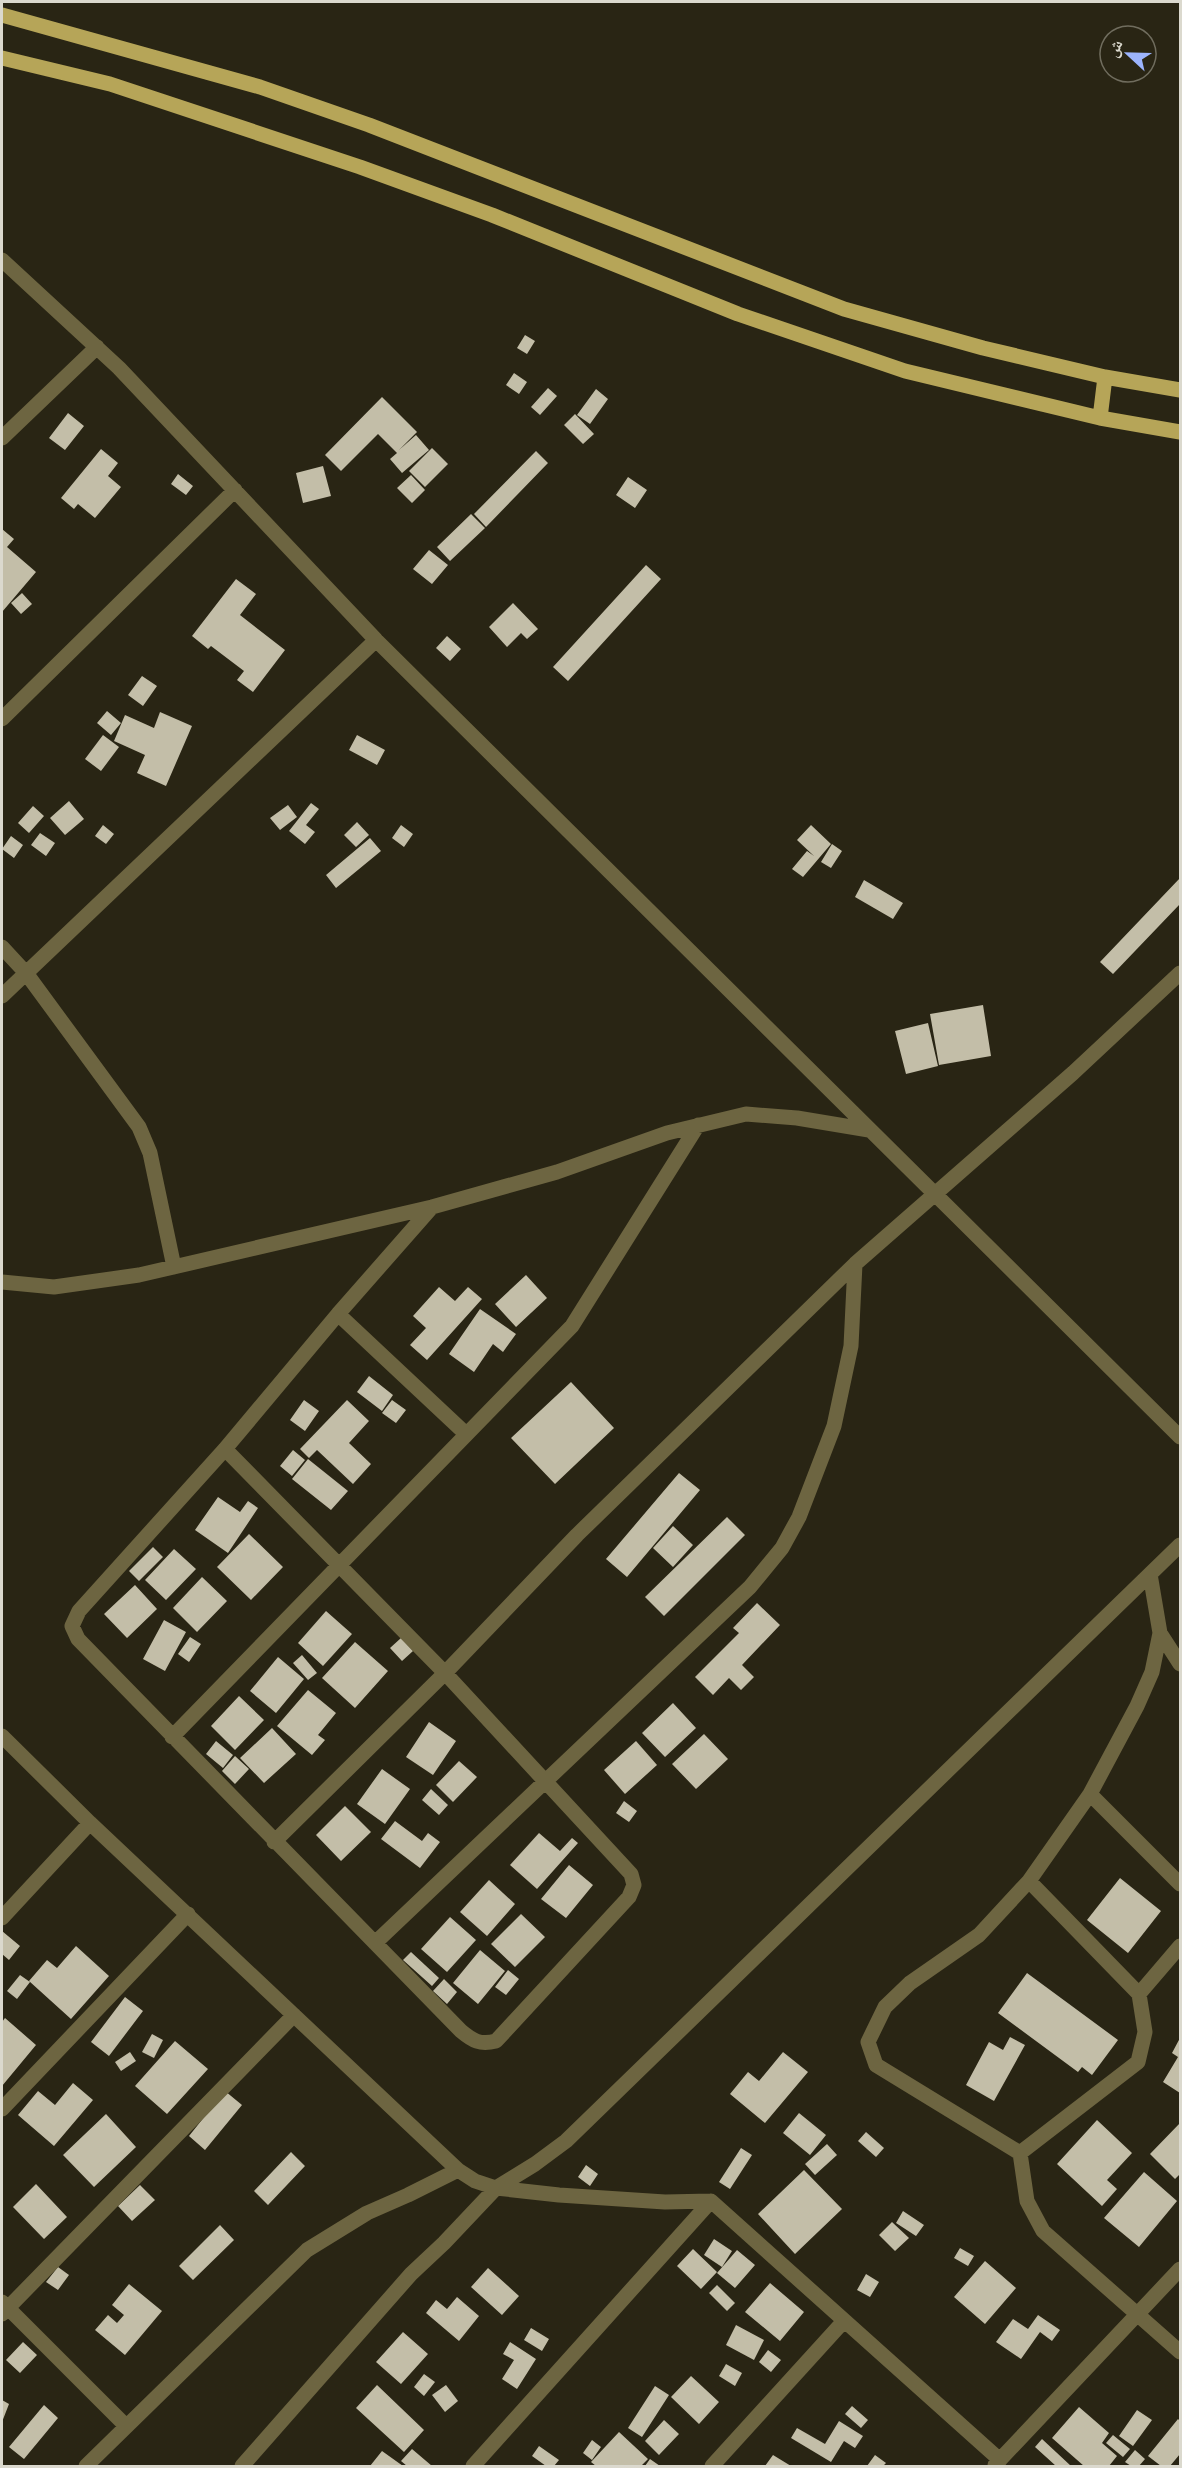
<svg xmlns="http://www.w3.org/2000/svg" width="1182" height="2468" font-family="'Noto Sans','Noto Naskh Arabic',sans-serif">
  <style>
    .building { fill: #c3bea8 }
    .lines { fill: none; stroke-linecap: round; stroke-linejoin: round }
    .minor { stroke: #6d6541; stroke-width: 15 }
    .major { stroke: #b6a558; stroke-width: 15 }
  </style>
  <rect width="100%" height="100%" fill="#292514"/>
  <path class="building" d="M525,335L535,341L527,354L517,348Z
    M514,373L527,382L519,394L506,385Z
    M548,388L557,396L540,415L531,407Z
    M596,389L608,399L590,424L577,415Z
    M382,397L417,432L399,450L416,435L429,450L402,473L390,459L397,453L378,434L341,471L325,455Z
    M68,413L84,426L65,450L49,438Z
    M575,414L594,434L583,444L564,425Z
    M432,448L448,464L425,487L409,471Z
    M101,449L118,463L108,476L121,487L95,518L78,504L74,509L61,498Z
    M536,451L548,463L486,527L474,514Z
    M323,466L331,496L303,503L296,473Z
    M178,474L193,486L186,495L171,484Z
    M411,475L425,490L412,503L397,488Z
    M628,477L647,490L635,508L616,495Z
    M471,514L485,528L450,561L437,547Z
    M2,529L14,539L7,547L36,572L2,612Z
    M429,550L448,565L432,584L413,569Z
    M646,565L661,579L568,681L553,667Z
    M236,579L256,594L240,615L285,650L253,692L237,680L244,671L211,646L208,649L192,636Z
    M22,593L32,604L21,614L11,603Z
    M513,603L538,629L527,639L521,633L507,647L489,627Z
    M447,636L461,649L450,661L436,648Z
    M142,676L157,686L143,706L128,695Z
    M107,711L121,723L111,735L97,723Z
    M160,712L192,726L166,786L137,773L145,755L114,741L125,715L154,728Z
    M103,735L119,747L101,771L85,759Z
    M357,735L385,750L377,765L349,750Z
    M69,801L84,819L65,835L50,818Z
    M311,803L319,809L306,825L315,832L305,844L289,831Z
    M288,805L297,817L280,830L270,818Z
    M33,806L44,816L29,833L18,823Z
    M357,822L369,835L356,847L344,835Z
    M103,825L114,834L106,844L95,836Z
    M401,825L413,834L404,847L392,838Z
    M811,825L831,844L803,877L792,869L807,851L814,856L797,840Z
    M40,833L55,843L46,856L31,845Z
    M11,836L23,845L14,858L2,849Z
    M370,838L381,851L336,888L326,875Z
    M832,844L842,851L831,868L821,862Z
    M1180,878V904L1113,974L1100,962Z
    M864,880L903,903L893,919L855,897Z
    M983,1005L991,1056L939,1065L930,1014Z
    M928,1023L938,1066L906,1074L895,1031Z
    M526,1275L547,1298L516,1327L495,1304Z
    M439,1287L455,1301L468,1287L482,1299L427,1360L410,1345L426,1328L413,1316Z
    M480,1309L516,1334L503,1352L493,1344L474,1372L449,1354Z
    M369,1376L393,1395L382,1411L357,1392Z
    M571,1382L614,1428L555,1484L511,1438Z
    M304,1400L319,1411L305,1431L290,1420Z
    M347,1400L369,1421L349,1443L371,1464L353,1484L317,1450L309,1458L300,1449Z
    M392,1400L406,1410L396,1423L382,1413Z
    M293,1450L305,1460L292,1476L280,1466Z
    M308,1459L348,1491L331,1510L292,1479Z
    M679,1473L700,1490L627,1577L606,1559Z
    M218,1497L240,1512L248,1501L258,1508L228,1553L195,1530Z
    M727,1517L745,1535L664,1616L645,1597Z
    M673,1526L693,1545L673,1567L653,1548Z
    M249,1534L283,1567L251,1600L217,1567Z
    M153,1547L163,1557L139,1581L129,1571Z
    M174,1549L196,1569L166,1600L145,1580Z
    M202,1577L227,1601L197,1632L173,1608Z
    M135,1585L157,1609L127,1638L104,1614Z
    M757,1603L780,1625L742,1665L754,1677L741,1690L729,1678L713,1695L695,1677L739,1633L733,1628Z
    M326,1611L352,1634L323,1666L298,1643Z
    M164,1620L186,1632L165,1671L143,1659Z
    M190,1637L201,1644L189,1662L178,1654Z
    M401,1638L413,1651L402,1661L390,1648Z
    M355,1642L388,1671L355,1708L322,1678Z
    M302,1655L317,1673L308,1680L293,1663Z
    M278,1657L304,1679L276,1713L250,1691Z
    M308,1690L336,1713L318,1735L325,1740L312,1755L277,1726Z
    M239,1696L264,1720L235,1750L211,1726Z
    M673,1703L696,1728L665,1757L642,1733Z
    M429,1722L456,1741L433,1775L406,1757Z
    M272,1728L296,1754L264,1783L240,1758Z
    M704,1734L728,1759L696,1789L672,1764Z
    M216,1741L233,1755L223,1768L206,1754Z
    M636,1741L657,1765L625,1794L604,1770Z
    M235,1756L249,1769L235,1784L222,1771Z
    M459,1761L477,1777L453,1802L436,1785Z
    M382,1769L410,1789L385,1824L357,1804Z
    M431,1789L448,1805L439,1815L422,1800Z
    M624,1801L637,1811L629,1822L616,1813Z
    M345,1806L371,1832L341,1861L316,1835Z
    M395,1821L422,1841L428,1833L440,1842L420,1868L381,1839Z
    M539,1833L560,1851L572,1838L578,1843L537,1889L510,1865Z
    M569,1865L593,1885L566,1918L541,1899Z
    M1120,1878L1161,1911L1128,1953L1087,1920Z
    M489,1880L515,1904L487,1936L460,1912Z
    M521,1914L545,1937L515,1967L491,1944Z
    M450,1917L476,1940L447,1972L421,1949Z
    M2,1931L20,1946L9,1960L2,1954Z
    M76,1946L109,1976L71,2019L29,1981L47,1960L57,1968Z
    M480,1950L505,1971L478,2004L453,1983Z
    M411,1952L439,1978L432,1986L403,1960Z
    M508,1970L519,1979L506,1995L495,1987Z
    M1027,1973L1118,2040L1092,2075L1082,2067L1078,2072L998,2013Z
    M20,1975L30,1982L17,1999L7,1991Z
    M444,1979L457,1992L447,2004L433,1991Z
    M125,1997L143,2011L109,2056L91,2042Z
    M5,2018L36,2045L2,2086V2022Z
    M152,2034L163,2040L154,2058L142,2052Z
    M1010,2037L1025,2045L994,2101L966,2085L989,2042L1003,2050Z
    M1180,2038V2093L1163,2082L1178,2057L1172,2053Z
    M175,2041L208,2069L167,2114L135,2086Z
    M130,2052L136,2061L121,2071L115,2062Z
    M783,2052L808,2072L765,2123L730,2094L748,2072L759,2081Z
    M73,2083L93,2100L54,2146L18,2115L38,2091L55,2105Z
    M225,2091L242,2105L205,2150L189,2136Z
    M799,2113L826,2135L810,2155L783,2133Z
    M106,2114L136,2147L94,2187L63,2155Z
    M1097,2120L1132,2153L1107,2180L1117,2189L1102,2206L1057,2164Z
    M1180,2123V2174L1175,2179L1150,2154Z
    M866,2132L884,2148L876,2157L858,2141Z
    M827,2144L837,2155L815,2175L805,2164Z
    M741,2148L752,2155L730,2189L719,2182Z
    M291,2152L305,2166L268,2205L254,2191Z
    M586,2165L598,2174L590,2186L578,2177Z
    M804,2170L842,2209L795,2254L758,2214Z
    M1144,2172L1177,2201L1139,2247L1104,2218Z
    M36,2184L67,2217L44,2239L13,2207Z
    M140,2185L155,2200L132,2221L118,2206Z
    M903,2211L924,2225L916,2236L896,2223Z
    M892,2222L909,2238L895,2251L879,2235Z
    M220,2225L234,2240L193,2280L179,2266Z
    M714,2239L732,2251L722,2267L704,2255Z
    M960,2248L974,2256L968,2266L954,2258Z
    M693,2249L717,2272L701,2289L677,2266Z
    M737,2250L755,2265L735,2288L717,2273Z
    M985,2261L1016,2288L985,2324L954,2297Z
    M58,2267L69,2275L58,2290L46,2282Z
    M488,2268L519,2296L502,2315L471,2287Z
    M866,2274L879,2282L870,2297L857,2290Z
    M770,2283L804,2312L780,2341L745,2312Z
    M129,2284L162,2311L125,2355L95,2330L108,2315L117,2323L124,2315L112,2305Z
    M717,2285L735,2303L727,2311L709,2293Z
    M457,2297L479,2316L459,2341L426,2313L436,2300L447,2309Z
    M1038,2315L1060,2330L1052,2341L1040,2332L1021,2359L996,2342L1013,2319L1028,2329Z
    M736,2325L764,2340L754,2360L726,2345Z
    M531,2328L549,2339L542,2351L524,2340Z
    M403,2332L428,2354L401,2384L376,2362Z
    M23,2342L37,2355L20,2373L6,2360Z
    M510,2342L536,2359L517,2389L502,2379L514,2360L503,2354Z
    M768,2350L781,2360L771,2372L759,2362Z
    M726,2364L742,2373L735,2386L719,2376Z
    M424,2374L435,2382L424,2396L414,2387Z
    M691,2376L719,2402L699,2424L671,2397Z
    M377,2385L424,2430L404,2452L356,2408Z
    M446,2385L458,2401L445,2412L432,2395Z
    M655,2386L669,2395L642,2437L628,2428Z
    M2,2400L9,2404L2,2422Z
    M44,2405L58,2418L24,2459L9,2447Z
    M852,2406L868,2420L861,2428L845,2414Z
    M1079,2407L1109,2433L1102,2443L1117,2456L1109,2466H1084L1052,2438Z
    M1137,2410L1152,2420L1133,2446L1119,2436Z
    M1178,2419L1180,2421V2454L1170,2466H1161L1148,2456Z
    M664,2420L679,2434L659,2455L645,2441Z
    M839,2421L863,2436L855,2448L844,2441L831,2462L791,2438L797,2428L825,2444Z
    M619,2432L648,2459L641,2466H596L591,2462Z
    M1113,2435L1130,2449L1123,2457L1106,2443Z
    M1042,2439L1071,2466H1056L1035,2447Z
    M592,2440L601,2447L592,2460L583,2453Z
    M539,2446L559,2460L554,2466H546L532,2456Z
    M412,2449L432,2466H407L401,2461Z
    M1135,2450L1145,2459L1139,2466H1131L1125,2462Z
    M382,2451L403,2466H370Z
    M773,2455L791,2466H765Z
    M875,2455L886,2463L883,2466H867Z
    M650,2459L660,2466H645Z"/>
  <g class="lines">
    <path class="minor" d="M2,260L119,368L376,640L1180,1437
      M2,438L97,347
      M2,719L235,490
      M2,947L26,973L139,1127L150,1153L174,1267
      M2,996L376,640
      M2,1282L54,1287L139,1275L432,1207L557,1172L667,1133L746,1114L797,1118L869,1130
      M338,1314L466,1434
      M225,1449L445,1673L631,1874L634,1885L629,1897L496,2041C480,2045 473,2041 461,2031L78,1639L72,1626L79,1611L225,1449L338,1314L432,1207
      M1150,1574L1160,1633L1152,1672L1137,1706L1090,1794L1029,1881L979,1935L910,1983L885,2007L868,2042L876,2065L1020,2153L1027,2201L1043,2231L1180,2352
      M1160,1633L1180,1664
      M2,1736L90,1823L458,2170L475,2181L496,2188L559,2195L665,2202L711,2201L1000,2460
      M172,1737L572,1326L698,1125
      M1090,1794L1180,1884
      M274,1842L445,1673L577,1535L855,1264L1073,1073L1180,973
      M2,1918L90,1823
      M375,1943L750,1587L782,1548L799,1517L834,1426L851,1346L855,1264
      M1139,1994L1180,1946
      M2,2109L188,1914
      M1020,2153L1138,2062L1145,2032L1139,1994L1029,1881
      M2,2302L126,2426
      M2,2314L294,2015
      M995,2465L1180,2269
      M86,2466L307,2250L367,2213L408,2195L458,2170
      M242,2466L411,2274L444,2243L496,2188L535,2164L566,2141L1180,1545
      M473,2466L711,2201
      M712,2466L843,2322"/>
    <path class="major" d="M2,15L260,87L369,125L844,309L983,348L1105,377L1180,390
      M2,58L110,84L360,167L492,215L738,314L905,371L1100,418L1180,432
      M1100,418L1105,377"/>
  </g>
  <rect width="1182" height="2468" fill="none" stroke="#dbd9ce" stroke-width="6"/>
  <g transform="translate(1128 54) rotate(292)"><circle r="28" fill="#292514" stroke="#706d5e" stroke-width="1.5"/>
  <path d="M0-4.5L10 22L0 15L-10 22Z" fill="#9cb4fd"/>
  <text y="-9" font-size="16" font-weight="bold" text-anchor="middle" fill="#dbd9ce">ش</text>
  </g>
</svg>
